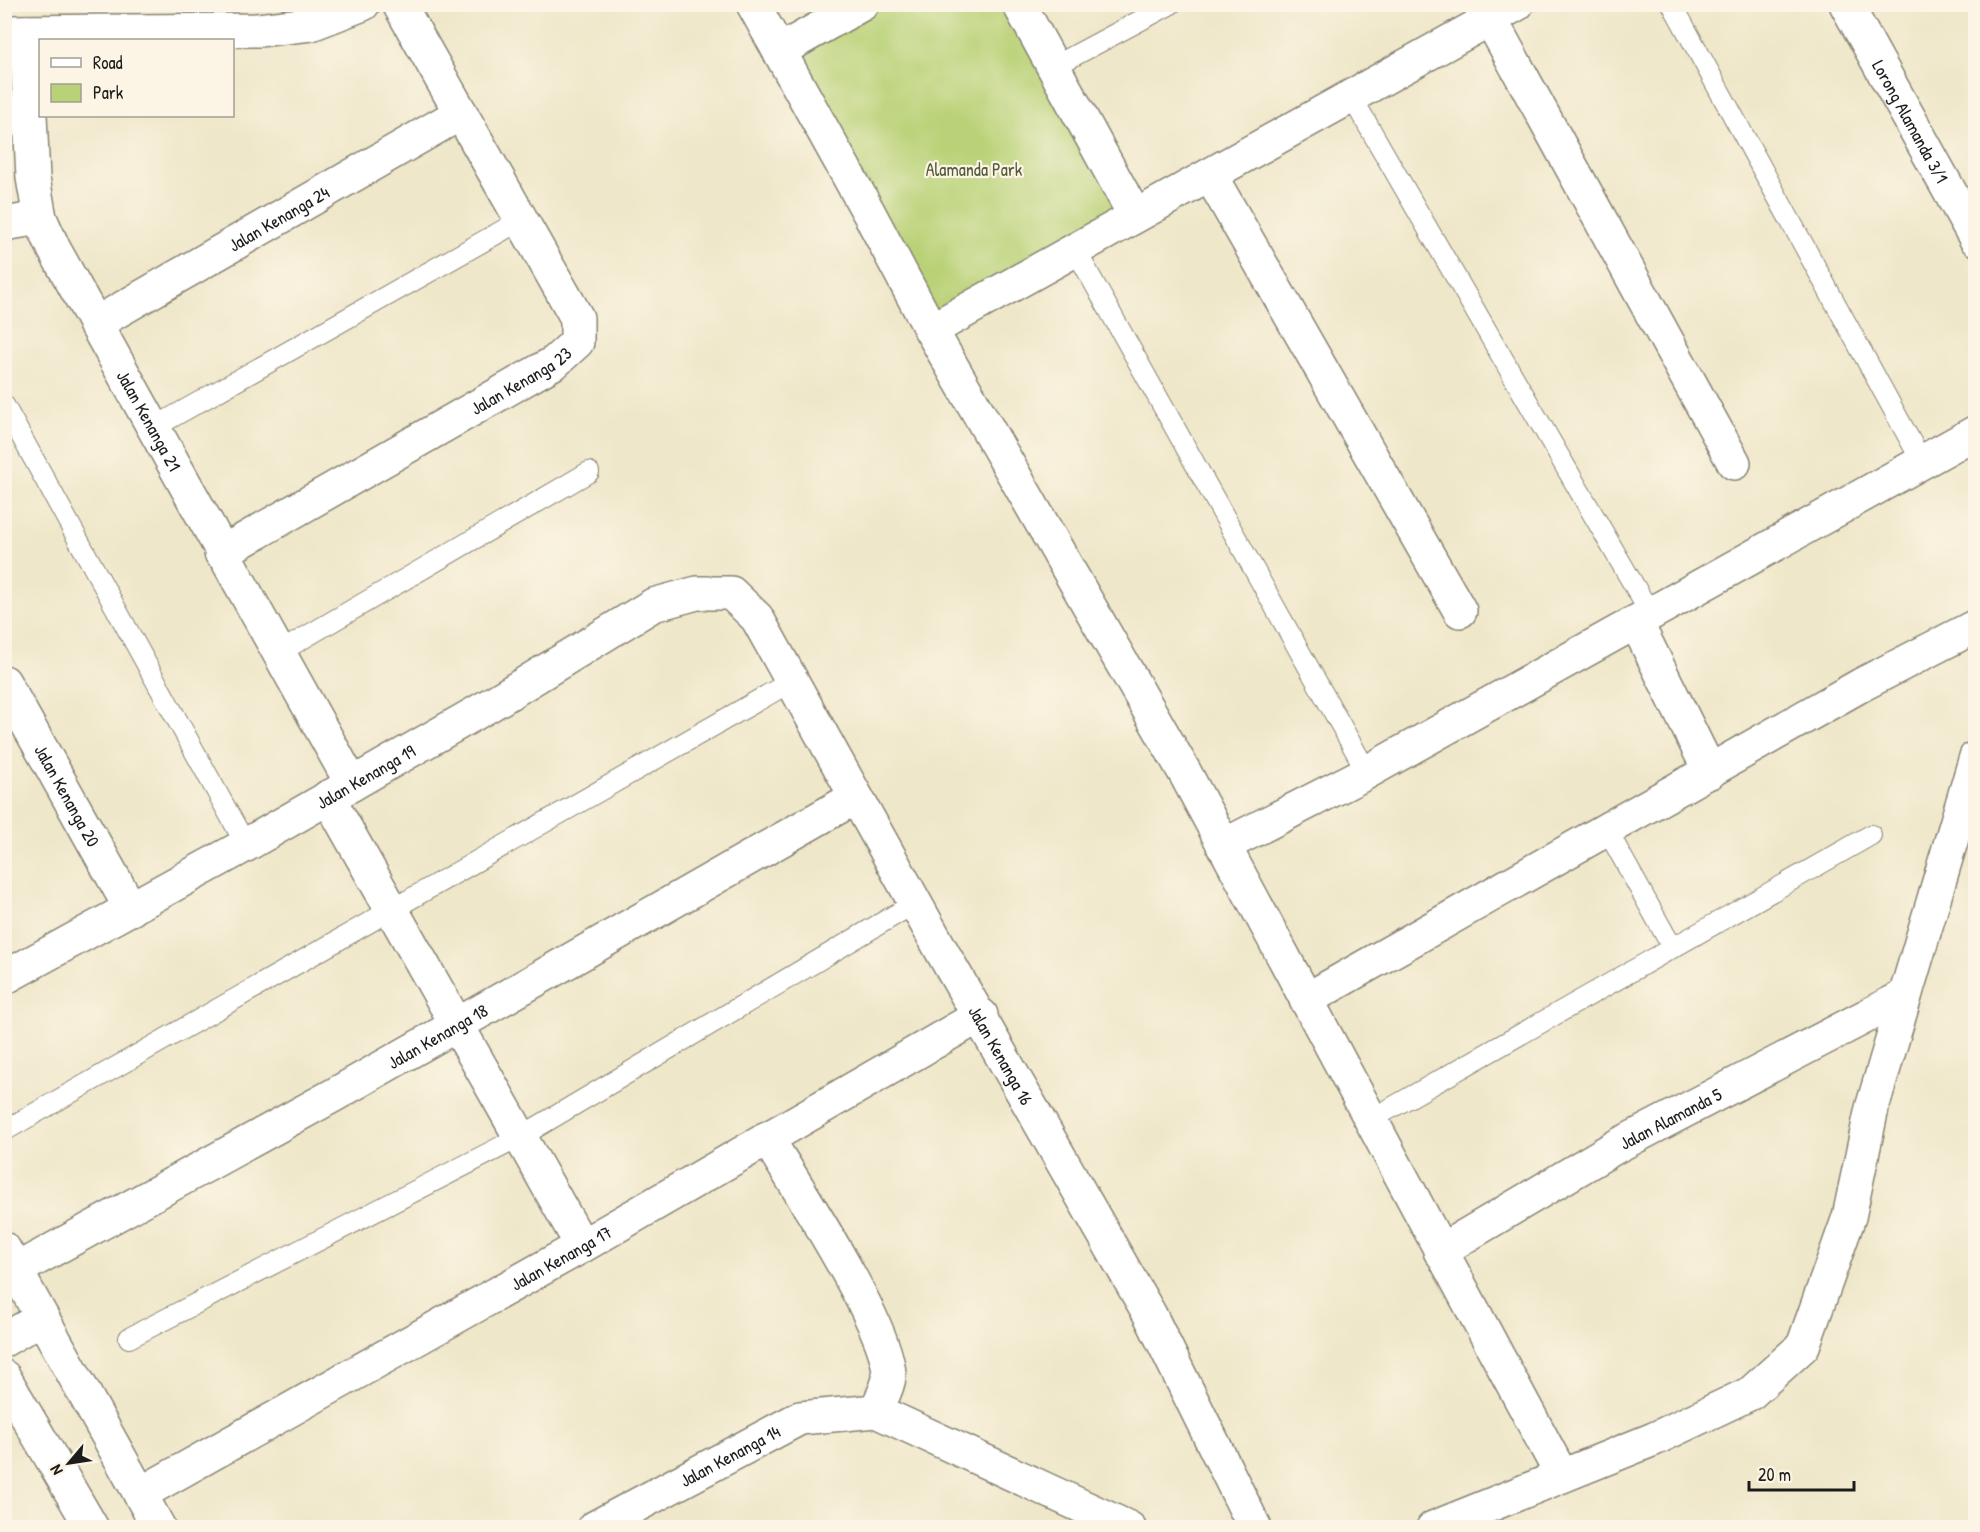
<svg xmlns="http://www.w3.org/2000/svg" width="1980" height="1532" font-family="'Patrick Hand',sans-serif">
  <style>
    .green { fill: #b9d277; stroke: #6a774a; stroke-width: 1.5 }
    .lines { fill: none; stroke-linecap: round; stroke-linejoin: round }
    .service-casing { stroke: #868272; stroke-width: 22 }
    .minor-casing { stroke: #868272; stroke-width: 36 }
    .service { stroke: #fff; stroke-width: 20 }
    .minor { stroke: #fff; stroke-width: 33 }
    .labels { text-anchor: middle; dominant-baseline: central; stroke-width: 4.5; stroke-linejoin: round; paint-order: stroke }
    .street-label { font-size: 18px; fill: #1c1c1c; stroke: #fcf5e5 }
    .park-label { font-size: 18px; fill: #535c3c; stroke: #fcf5e5 }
  </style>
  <rect width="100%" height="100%" fill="#fcf5e5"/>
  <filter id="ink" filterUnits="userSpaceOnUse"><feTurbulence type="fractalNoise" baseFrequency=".0167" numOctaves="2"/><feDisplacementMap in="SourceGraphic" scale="12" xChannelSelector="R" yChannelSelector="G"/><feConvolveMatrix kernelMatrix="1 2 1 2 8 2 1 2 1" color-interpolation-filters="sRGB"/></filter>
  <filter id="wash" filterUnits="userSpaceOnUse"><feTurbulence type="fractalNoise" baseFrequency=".008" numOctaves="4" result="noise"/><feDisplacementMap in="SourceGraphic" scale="24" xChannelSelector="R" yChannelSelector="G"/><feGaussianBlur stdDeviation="1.35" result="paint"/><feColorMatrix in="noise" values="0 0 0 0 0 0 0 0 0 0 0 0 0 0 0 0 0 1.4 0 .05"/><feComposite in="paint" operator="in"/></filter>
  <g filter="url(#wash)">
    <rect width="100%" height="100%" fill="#efe7c9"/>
    <path class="green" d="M862,5H1013L1132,218L932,329L779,51Z"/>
  </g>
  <g filter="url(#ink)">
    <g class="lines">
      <defs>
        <path id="service" d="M1672,4L1922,462
          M1053,67L1171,4
          M1351,96L1650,613
          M1075,249L1367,772
          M4,405L246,845
          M153,428L521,220
          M278,653L589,472
          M1607,830L1672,947
          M1370,1120L1871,835
          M4,1131L792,681
          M129,1338L520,1137L915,903"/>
        <g id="minor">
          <path d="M753,4L869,213L931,330L1185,773L1562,1476"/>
          <path d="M1019,4L1135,216"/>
          <path d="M1482,4L1734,463"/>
          <path id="s1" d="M1846,4L1976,239"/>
          <path d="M4,32L258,30L311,24L363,4"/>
          <path id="s2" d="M26,32L33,178L40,218L54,249L352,784"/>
          <path d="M779,51L862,4"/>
          <path d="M1210,175L1460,611"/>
          <path d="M4,224L40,218"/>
          <path id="s3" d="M95,324L461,113"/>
          <path d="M931,330L1517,4"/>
          <path id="s4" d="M221,553L555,362L577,342V318L399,4"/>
          <path d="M1636,622L1710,772"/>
          <path id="s5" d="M4,682L131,909"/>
          <path d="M328,797L582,1246"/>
          <path d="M1223,846L1360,776L1976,432"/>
          <path id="s6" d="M4,978L246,845L488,706L653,605L697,593H731L757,618L944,955L1150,1315L1255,1528"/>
          <path d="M1306,1000L1861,685L1976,626"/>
          <path d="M767,1138C795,1184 891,1330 889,1377C888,1388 880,1401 876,1411"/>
          <path d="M4,1249L159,1528"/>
          <path id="s7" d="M1440,1251L1617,1146L1905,996"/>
          <path id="s8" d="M16,1270L334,1095L856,797"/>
          <path d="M4,1340L42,1318"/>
          <path d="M4,1377L92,1528"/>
          <path id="s9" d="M140,1494L582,1246L981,1015"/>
          <path id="s10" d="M594,1528L800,1418L876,1411L1129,1528"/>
          <path d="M1433,1528L1654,1439L1751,1393L1803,1346L1849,1217L1872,1108L1976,757"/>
        </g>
      </defs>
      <use href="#service" class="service-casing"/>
      <use href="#minor" class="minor-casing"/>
      <use href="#service" class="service"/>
      <use href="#minor" class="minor"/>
    </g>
  </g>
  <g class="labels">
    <g class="street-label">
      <text stroke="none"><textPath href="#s1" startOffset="134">Lorong Alamanda 3/1</textPath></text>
      <text stroke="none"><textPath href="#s3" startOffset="212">Jalan Kenanga 24</textPath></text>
      <text stroke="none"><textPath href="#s4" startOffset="346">Jalan Kenanga 23</textPath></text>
      <text stroke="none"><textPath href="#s2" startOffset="417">Jalan Kenanga 21</textPath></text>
      <text stroke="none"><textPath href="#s6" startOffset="414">Jalan Kenanga 19</textPath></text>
      <text stroke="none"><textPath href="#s5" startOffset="130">Jalan Kenanga 20</textPath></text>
      <text stroke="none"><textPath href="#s8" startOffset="482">Jalan Kenanga 18</textPath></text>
      <text stroke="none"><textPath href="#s6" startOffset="1365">Jalan Kenanga 16</textPath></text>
      <text stroke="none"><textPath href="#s7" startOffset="266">Jalan Alamanda 5</textPath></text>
      <text stroke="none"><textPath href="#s9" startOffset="483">Jalan Kenanga 17</textPath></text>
      <text stroke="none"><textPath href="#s10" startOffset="154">Jalan Kenanga 14</textPath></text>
    </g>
    <g class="park-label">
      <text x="974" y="169">Alamanda Park</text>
    </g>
  </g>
  <rect width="1980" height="1532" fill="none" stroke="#fcf5e5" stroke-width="24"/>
  <rect x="39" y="39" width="195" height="78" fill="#fcf5e5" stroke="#a29e95" stroke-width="1.5"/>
  <rect x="51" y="58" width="30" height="9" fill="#ffffff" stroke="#a29e95" stroke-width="1.5"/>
  <text x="93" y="69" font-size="18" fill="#1c1c1c">Road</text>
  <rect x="51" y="84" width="30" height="18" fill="#b9d277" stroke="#a29e95" stroke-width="1.5"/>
  <text x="93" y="99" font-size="18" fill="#1c1c1c">Park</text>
  <g transform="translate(69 1463) rotate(241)" stroke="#fcf5e5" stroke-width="4.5" paint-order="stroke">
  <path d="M0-4.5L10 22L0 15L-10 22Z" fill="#1c1c1c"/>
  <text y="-9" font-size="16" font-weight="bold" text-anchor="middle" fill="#1c1c1c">N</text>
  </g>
  <path d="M1749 1481v9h105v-9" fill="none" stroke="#1c1c1c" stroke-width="3"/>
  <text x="1758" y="1481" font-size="18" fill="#1c1c1c" stroke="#fcf5e5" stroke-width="4.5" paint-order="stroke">20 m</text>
</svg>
